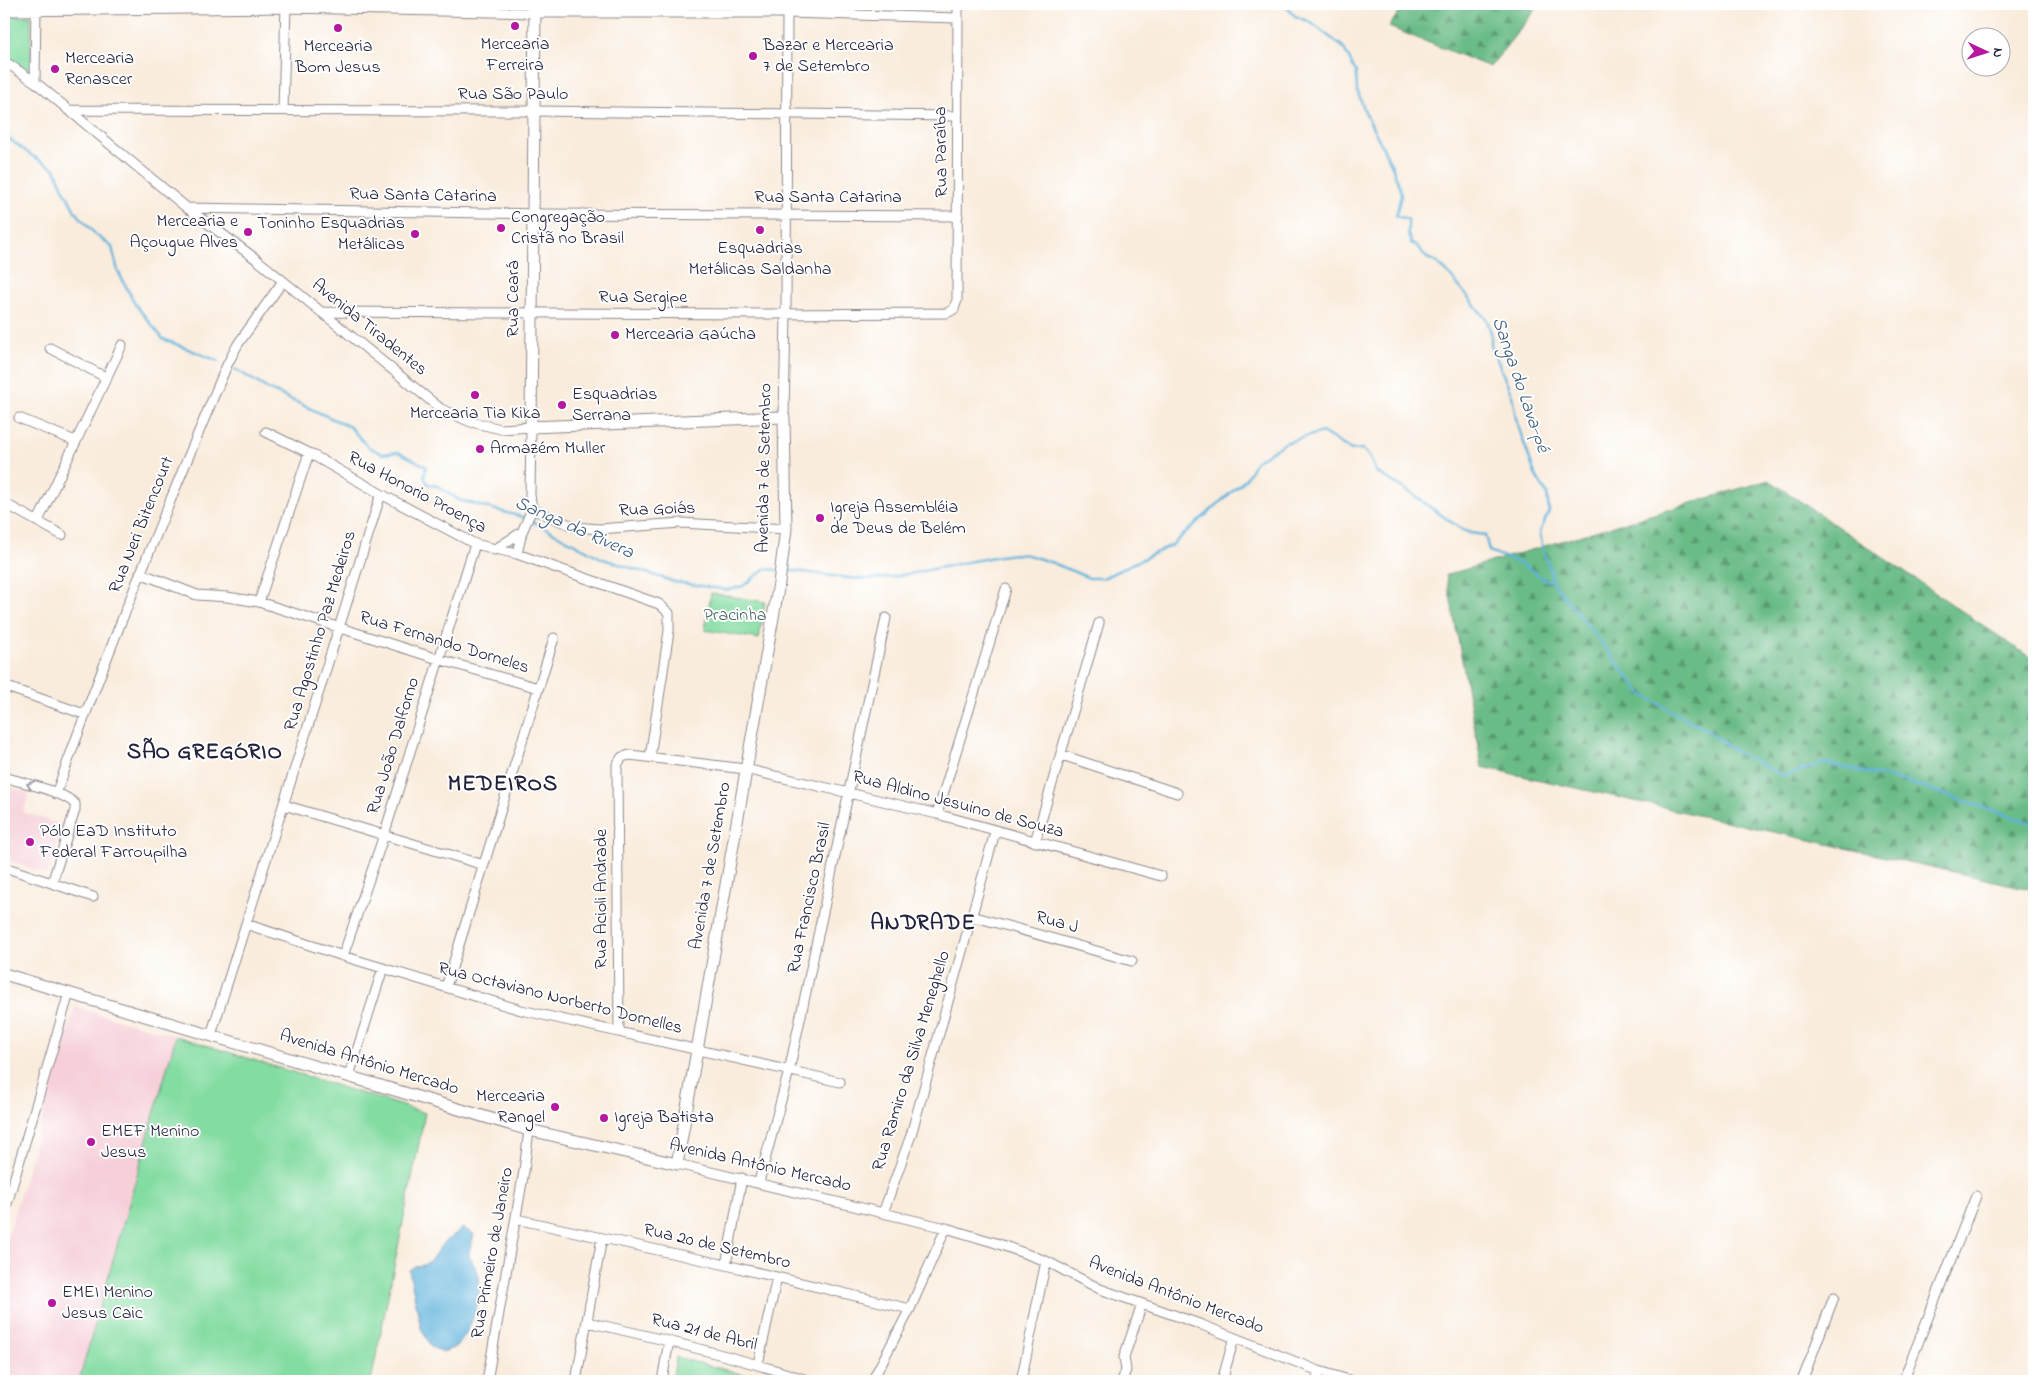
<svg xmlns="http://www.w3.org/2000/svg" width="2038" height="1385" font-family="'Indie Flower',sans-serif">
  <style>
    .built { fill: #f6cfd8 }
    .green { fill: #83dca1; stroke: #527f6e }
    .forest { fill: url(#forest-firs); stroke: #466f61 }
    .water { fill: #61b3dc; stroke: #426a8c }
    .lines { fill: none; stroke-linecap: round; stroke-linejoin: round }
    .stream { stroke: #61b3dc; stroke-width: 2.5 }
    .minor-casing { stroke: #8e878c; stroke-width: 11 }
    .tertiary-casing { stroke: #8e878c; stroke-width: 13 }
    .minor { stroke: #fff; stroke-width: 9 }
    .tertiary { stroke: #fff; stroke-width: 11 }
    .oneway { stroke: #9c9ca7 }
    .poi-dot { fill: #b5179e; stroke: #fff; stroke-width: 2 }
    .labels { text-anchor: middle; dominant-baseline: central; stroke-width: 4; stroke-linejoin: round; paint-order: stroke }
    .poi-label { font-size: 18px; fill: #22223b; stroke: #fff; text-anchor: start }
    .street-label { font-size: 18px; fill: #22223b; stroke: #fff }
    .park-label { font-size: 18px; fill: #44635f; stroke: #fff }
    .water-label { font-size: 19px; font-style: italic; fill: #3b5c7b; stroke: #fff }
    .district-label { font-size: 22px; font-weight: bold; letter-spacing: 1px; fill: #22223b; stroke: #fff }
  </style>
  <defs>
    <pattern id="forest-firs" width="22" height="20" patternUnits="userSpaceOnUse" patternTransform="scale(1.25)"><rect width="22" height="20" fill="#6abc87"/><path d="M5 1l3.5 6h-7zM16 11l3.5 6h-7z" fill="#579870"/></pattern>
  </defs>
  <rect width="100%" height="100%" fill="#fff"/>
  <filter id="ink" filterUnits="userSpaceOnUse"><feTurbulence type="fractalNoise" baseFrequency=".02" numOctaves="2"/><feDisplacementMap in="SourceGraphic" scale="10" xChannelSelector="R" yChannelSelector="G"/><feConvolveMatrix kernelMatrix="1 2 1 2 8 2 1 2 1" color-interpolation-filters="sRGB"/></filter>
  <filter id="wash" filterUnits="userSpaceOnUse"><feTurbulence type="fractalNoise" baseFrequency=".0096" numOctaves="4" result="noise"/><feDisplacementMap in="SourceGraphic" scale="20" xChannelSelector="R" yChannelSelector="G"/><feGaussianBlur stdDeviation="1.12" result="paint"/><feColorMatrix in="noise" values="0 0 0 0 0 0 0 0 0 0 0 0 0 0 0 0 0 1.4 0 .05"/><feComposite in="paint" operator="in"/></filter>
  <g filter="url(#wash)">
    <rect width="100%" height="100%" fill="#f9ecdc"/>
    <path class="built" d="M4,785L29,793L23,812L63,825L47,874L4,859Z
      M75,1007L176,1036L79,1381H4V1249Z"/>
    <path class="green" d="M4,16H31V75L4,55Z
      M711,593L765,602L759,639L705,630Z
      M176,1036L425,1113L371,1381H79Z
      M676,1357L768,1381H672Z"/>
    <path class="forest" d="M1404,4H1540L1490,67L1389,27Z
      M1769,480L2034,660V890L1482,767L1446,575Z"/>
    <path class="water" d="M463,1228L474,1234C473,1241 470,1247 469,1253C469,1260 478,1268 479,1277C482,1296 471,1333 456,1346C453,1349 447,1350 443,1352L431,1347L421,1328L409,1270L415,1266L423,1265L430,1261L443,1243Z"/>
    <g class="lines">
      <path class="stream" d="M1284,4L1295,16L1310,22L1343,47L1356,72L1357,90L1365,112L1393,168L1400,190L1401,195L1396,216L1408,219V234L1411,243L1416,245L1427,258L1436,262L1447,272L1487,320L1491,333V345L1512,396L1517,423L1535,474L1547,494L1549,511L1540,532L1543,550L1552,575L1551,580
        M4,135L31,155L55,169L62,186L75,211L95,234L112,247L118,271L135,304L163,339L218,361
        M235,369L268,389L350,427L367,446L382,454L398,452L426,466L424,477L428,484L437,486L459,500L526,518
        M530,520L603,559L675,582L728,590L743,586L765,569L777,570
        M785,570C817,572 851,582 884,578C928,572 971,559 1015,554L1028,555L1053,563L1089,578H1103L1172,545L1246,479L1256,461L1285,443L1322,432L1351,450L1363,449L1370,458L1376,472L1405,489L1461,529L1470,533L1485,535L1489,551L1519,563L1546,580H1551
        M1551,580L1643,695L1708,731L1738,753L1784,776L1824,763L1904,781L2034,824"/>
    </g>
  </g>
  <g filter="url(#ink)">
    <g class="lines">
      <defs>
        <path id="minor" d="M4,11L286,8L535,13H788L957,18
          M4,61L35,82L187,208L256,259L441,409L471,422L501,429L531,427L530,495L532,509L522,532L517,554
          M35,82L36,4
          M68,110L534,111L957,116
          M283,110L286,4
          M187,208L545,214L958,216
          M321,312L765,314L947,313L954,309L957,300L958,4
          M50,348L107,378
          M784,417L786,314L787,4
          M19,418L75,441
          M266,432L309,453L381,494L475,544L517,554L659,604L669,613V631L650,757
          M4,503L62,535
          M532,509L575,527L599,529L681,523L786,529
          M38,521L122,345
          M494,550L522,532
          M140,573L197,595L227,597L259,602L438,659L538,688
          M259,602L309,453
          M4,686L84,714
          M1062,755L1177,793
          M4,778L11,779C28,784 64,792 75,804V810L52,883
          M56,794C108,649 167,507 227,365L238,344L283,281
          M284,805L484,865
          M937,814L1006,589
          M1035,842L1099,623
          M4,867L93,897
          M972,916L1132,961
          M246,924L343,956L521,1010L840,1082
          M343,956L384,835L475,544
          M446,987L554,638
          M619,1032L617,765L622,757L630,755L745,769L849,793L937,814L1161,876
          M211,1035L381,494
          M349,1076L383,968
          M677,1164L946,1228L996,1243L1046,1261L1100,1289L1202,1325L1319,1371L1352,1381
          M759,1182L789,1071L886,618
          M883,1213L911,1135L995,832
          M4,1214L69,993
          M516,1219L726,1265L910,1309
          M726,1265L742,1178
          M587,1322C663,1339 737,1357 810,1381
          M758,1364L777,1277
          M487,1381L524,1171L529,1130
          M576,1381L602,1238
          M662,1381L669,1341
          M872,1381L910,1309L946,1228
          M1021,1381L1046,1261
          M1122,1381L1126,1370L1124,1357L1142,1304
          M1222,1381L1234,1338
          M1316,1381L1319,1371
          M1802,1381L1834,1297
          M1903,1381L1976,1196"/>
        <path id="tertiary" d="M4,974L529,1130L677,1164L779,583L786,529L784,417L531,427L535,4"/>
      </defs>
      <use href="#minor" class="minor-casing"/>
      <use href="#tertiary" class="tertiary-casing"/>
      <use href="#minor" class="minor"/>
      <use href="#tertiary" class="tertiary"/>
    </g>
    <defs><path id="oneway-chevron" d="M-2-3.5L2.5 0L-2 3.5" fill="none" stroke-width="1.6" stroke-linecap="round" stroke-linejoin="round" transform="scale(1.25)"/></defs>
    <use class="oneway" href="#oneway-chevron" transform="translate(30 785) rotate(-162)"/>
  </g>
  <g class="poi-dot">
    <circle cx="515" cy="26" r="5"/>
    <circle cx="338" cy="28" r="5"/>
    <circle cx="753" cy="56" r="5"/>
    <circle cx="55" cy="69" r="5"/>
    <circle cx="501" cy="228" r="5"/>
    <circle cx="760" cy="230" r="5"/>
    <circle cx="248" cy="232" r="5"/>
    <circle cx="415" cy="234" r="5"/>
    <circle cx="615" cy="335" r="5"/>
    <circle cx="475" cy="395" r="5"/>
    <circle cx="562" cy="405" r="5"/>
    <circle cx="480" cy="449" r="5"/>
    <circle cx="820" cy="518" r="5"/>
    <circle cx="30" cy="842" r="5"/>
    <circle cx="555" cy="1107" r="5"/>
    <circle cx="604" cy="1118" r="5"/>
    <circle cx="91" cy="1142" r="5"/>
    <circle cx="52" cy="1303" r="5"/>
  </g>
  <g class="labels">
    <g class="poi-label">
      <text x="515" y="45" text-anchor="middle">Mercearia<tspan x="515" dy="21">Ferreira</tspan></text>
      <text x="763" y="46">Bazar e Mercearia<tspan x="763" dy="21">7 de Setembro</tspan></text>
      <text x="338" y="47" text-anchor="middle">Mercearia<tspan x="338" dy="21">Bom Jesus</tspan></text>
      <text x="65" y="59">Mercearia<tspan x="65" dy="21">Renascer</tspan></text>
      <text x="511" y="218">Congregação<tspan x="511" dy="21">Cristã no Brasil</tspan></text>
      <text x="238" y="222" text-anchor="end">Mercearia e<tspan x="238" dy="21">Açougue Alves</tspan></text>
      <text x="405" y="224" text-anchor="end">Toninho Esquadrias<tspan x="405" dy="21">Metálicas</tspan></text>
      <text x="760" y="249" text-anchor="middle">Esquadrias<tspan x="760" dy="21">Metálicas Saldanha</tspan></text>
      <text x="625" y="335">Mercearia Gaúcha</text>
      <text x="572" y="395">Esquadrias<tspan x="572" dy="21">Serrana</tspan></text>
      <text x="475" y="414" text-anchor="middle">Mercearia Tia Kika</text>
      <text x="490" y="449">Armazém Muller</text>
      <text x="830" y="508">Igreja Assembléia<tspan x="830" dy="21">de Deus de Belém</tspan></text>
      <text x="40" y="832">Pólo EaD Instituto<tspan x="40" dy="21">Federal Farroupilha</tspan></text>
      <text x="545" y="1097" text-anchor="end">Mercearia<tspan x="545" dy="21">Rangel</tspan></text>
      <text x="614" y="1118">Igreja Batista</text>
      <text x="101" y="1132">EMEF Menino<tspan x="101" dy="21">Jesus</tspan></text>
      <text x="62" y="1293">EMEI Menino<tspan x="62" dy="21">Jesus Caic</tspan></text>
    </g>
    <g class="street-label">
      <text x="513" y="95">Rua São Paulo</text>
      <text transform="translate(942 152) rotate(-91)">Rua Paraíba</text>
      <text transform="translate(423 196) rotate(1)">Rua Santa Catarina</text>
      <text x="828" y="198">Rua Santa Catarina</text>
      <text x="643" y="298">Rua Sergipe</text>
      <text transform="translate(514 299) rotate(-90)">Rua Ceará</text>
      <text transform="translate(369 328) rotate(39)">Avenida Tiradentes</text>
      <text transform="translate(765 468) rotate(-89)">Avenida 7 de Setembro</text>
      <text transform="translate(417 493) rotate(28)">Rua Honorio Proença</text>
      <text transform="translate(657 510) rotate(-2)">Rua Goiás</text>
      <text transform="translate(142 525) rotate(-68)">Rua Neri Bitencourt</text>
      <text transform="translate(321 631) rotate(-73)">Rua Agostinho Paz Medeiros</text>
      <text transform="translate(444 643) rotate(17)">Rua Fernando Dorneles</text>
      <text transform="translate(394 746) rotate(-73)">Rua João Dalforno</text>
      <text transform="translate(958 805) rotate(15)">Rua Aldino Jesuino de Souza</text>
      <text transform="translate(711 866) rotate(-80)">Avenida 7 de Setembro</text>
      <text transform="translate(810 898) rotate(-78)">Rua Francisco Brasil</text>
      <text transform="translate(602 899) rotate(-90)">Rua Acioli Andrade</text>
      <text transform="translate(1057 923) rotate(15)">Rua J</text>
      <text transform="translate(560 999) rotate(14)">Rua Octaviano Norberto Dornelles</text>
      <text transform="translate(912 1061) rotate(-73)">Rua Ramiro da Silva Meneghello</text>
      <text transform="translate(369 1063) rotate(17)">Avenida Antônio Mercado</text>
      <text transform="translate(760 1166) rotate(13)">Avenida Antônio Mercado</text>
      <text transform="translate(717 1247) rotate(13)">Rua 20 de Setembro</text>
      <text transform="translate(493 1253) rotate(-80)">Rua Primeiro de Janeiro</text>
      <text transform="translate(1176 1296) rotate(21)">Avenida Antônio Mercado</text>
      <text transform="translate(704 1333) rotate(14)">Rua 21 de Abril</text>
    </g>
    <g class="park-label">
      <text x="735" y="616">Pracinha</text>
    </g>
    <g class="water-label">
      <text transform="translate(1520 385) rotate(71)">Sanga do Lava-pé</text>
      <text transform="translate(574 528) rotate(24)">Sanga da Rivera</text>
    </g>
    <g class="district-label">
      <text x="205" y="753">SÃO GREGÓRIO</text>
      <text x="503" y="785">MEDEIROS</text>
      <text x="923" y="924">ANDRADE</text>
    </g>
  </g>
  <rect width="2038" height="1385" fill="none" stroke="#fff" stroke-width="20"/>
  <g transform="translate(1986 52) rotate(94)"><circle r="24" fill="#ffffff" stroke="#a7a7b1"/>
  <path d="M0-4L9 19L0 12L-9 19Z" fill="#b5179e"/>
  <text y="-8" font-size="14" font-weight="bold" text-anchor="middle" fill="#22223b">N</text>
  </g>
</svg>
